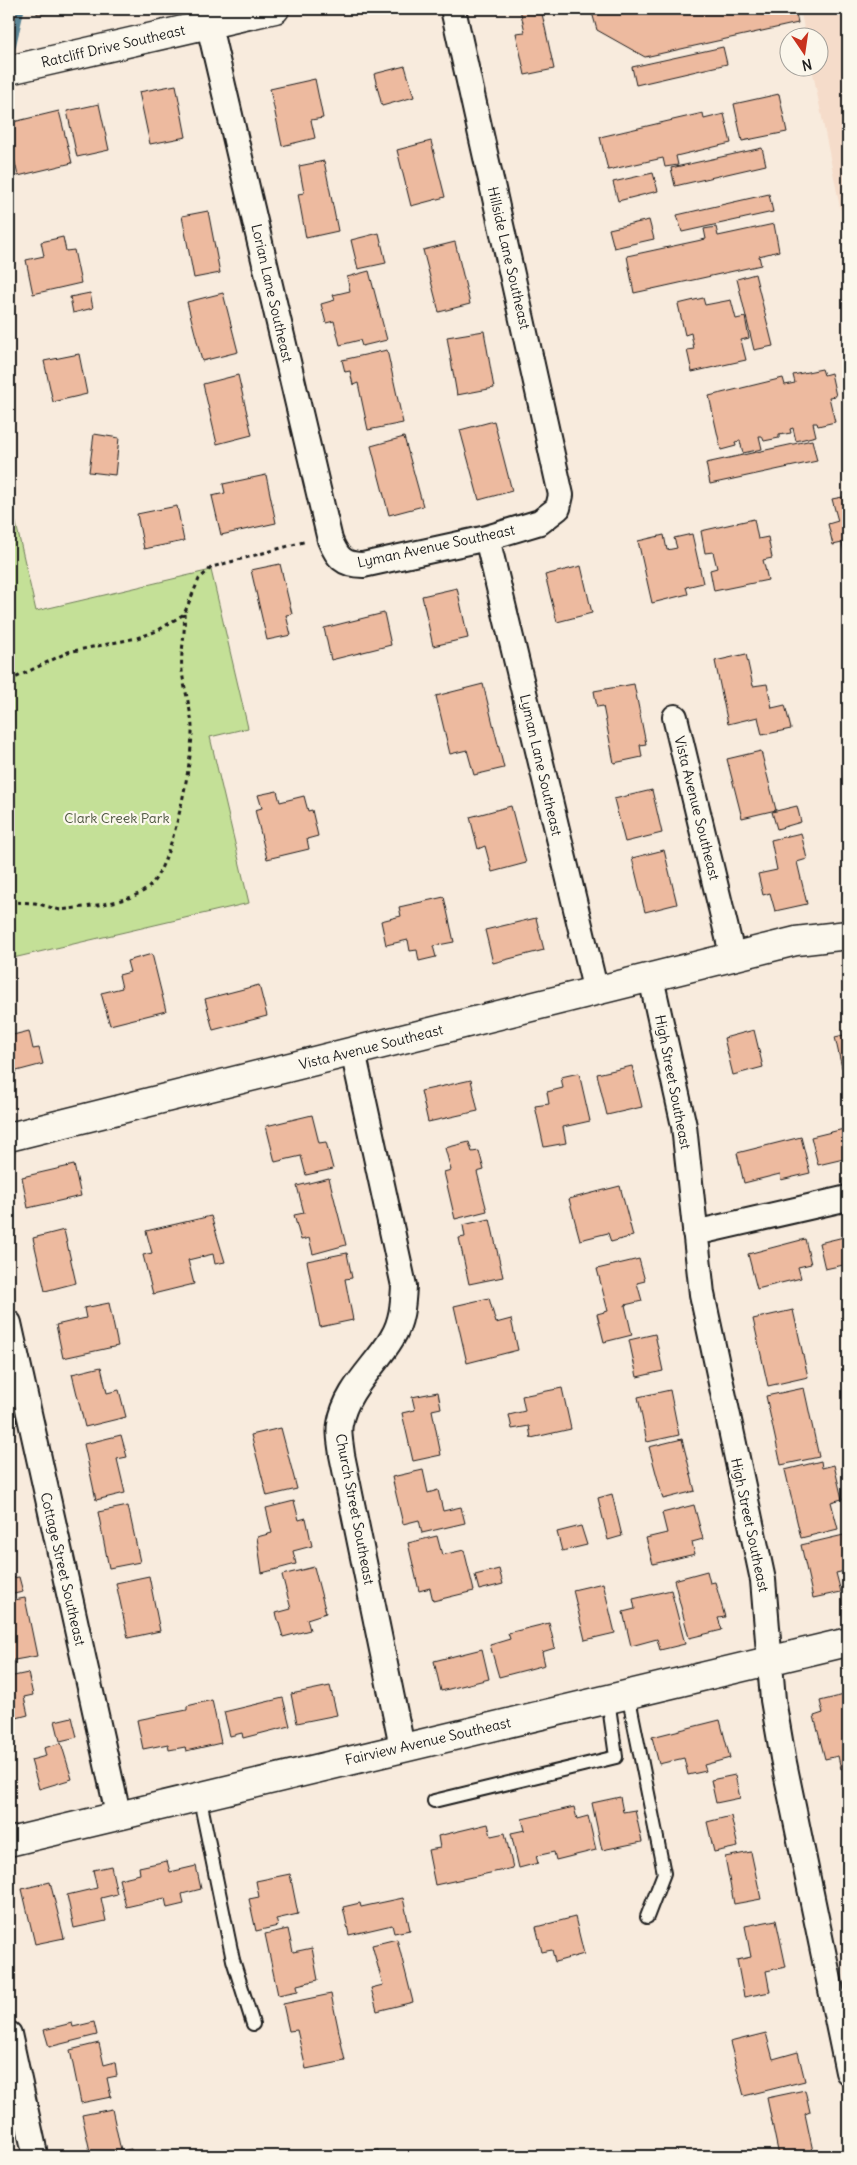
<svg xmlns="http://www.w3.org/2000/svg" width="857" height="2165" font-family="Delius,sans-serif">
  <style>
    .built { fill: #f5dcca }
    .green { fill: #c4e097; stroke: #707e5a }
    .lines { fill: none; stroke-linecap: round; stroke-linejoin: round }
    .stream { stroke: #5b8696; stroke-width: 7 }
    .building { fill: #edba9f; stroke: #1c1c1c }
    .lane-casing { stroke: #1c1c1c; stroke-width: 16 }
    .street-casing { stroke: #1c1c1c; stroke-width: 28 }
    .secondary-casing { stroke: #1c1c1c; stroke-width: 31 }
    .path { stroke: #1c1c1c; stroke-width: 3; stroke-dasharray: 4 4; stroke-linecap: butt }
    .lane { stroke: #fbf7ec; stroke-width: 12 }
    .street { stroke: #fbf7ec; stroke-width: 24 }
    .secondary { stroke: #fbf7ec; stroke-width: 28 }
    .labels { text-anchor: middle; dominant-baseline: central; stroke-width: 4.5; stroke-linejoin: round; paint-order: stroke }
    .street-label { font-size: 14px; fill: #1c1c1c; stroke: #fbf7ec }
    .park-label { font-size: 14px; fill: #4e5741; stroke: #fbf7ec }
  </style>
  <rect width="100%" height="100%" fill="#f8ebdd"/>
  <filter id="ink" filterUnits="userSpaceOnUse"><feTurbulence type="fractalNoise" baseFrequency=".02" numOctaves="2"/><feDisplacementMap in="SourceGraphic" scale="10" xChannelSelector="R" yChannelSelector="G"/><feConvolveMatrix kernelMatrix="1 2 1 2 8 2 1 2 1" color-interpolation-filters="sRGB"/></filter>
  <g filter="url(#ink)">
    <path class="built" d="M800,9H848V247L812,68H820V38L806,37Z"/>
    <path class="green" d="M9,493L36,611L211,570L248,728L210,737L249,903L9,959Z"/>
    <g class="lines">
      <path class="stream" d="M12,47L21,9"/>
    </g>
    <path class="building" d="M37,9H79L80,12L37,14Z
      M520,9H541L554,69L525,75L516,33L525,32Z
      M591,9H646V12L660,9H795L798,23L645,57L597,30Z
      M723,47L727,64L636,85L632,67Z
      M405,66L414,97L382,106L374,74Z
      M315,79L323,118L311,120L315,138L282,146L270,89Z
      M176,85L186,137L150,144L139,92Z
      M779,94L787,132L742,141L734,104Z
      M99,104L109,150L77,157L67,111Z
      M59,111L72,163L18,176L9,136V123Z
      M703,113L704,119L724,114L731,143L676,156L678,165L665,167L663,158L608,170L600,137Z
      M431,141L445,197L411,206L397,150Z
      M762,148L766,165L675,186L671,168Z
      M324,161L338,231L306,238L298,194L304,193L299,166Z
      M653,173L658,191L618,201L613,182Z
      M769,194L773,212L682,232L677,215Z
      M208,211L220,273L194,278L182,216Z
      M649,220L654,239L614,248L609,229Z
      M774,224L779,251L759,256L761,265L634,293L627,256L706,239L704,229L716,227L718,236Z
      M379,233L386,263L358,269L351,240Z
      M63,237L66,251L74,250L81,283L33,294L26,260L44,256L41,242Z
      M455,242L470,304L439,312L423,250Z
      M369,271L387,340L362,346L360,340L340,345L334,321L326,323L321,304L335,300L333,295L350,291L347,277Z
      M755,274L773,346L754,350L737,279Z
      M90,293L93,308L73,313L70,297Z
      M223,293L238,352L202,361L187,302Z
      M703,298L705,305L731,300L736,319L745,317L749,338L741,340L746,360L692,372L687,350L694,349L691,333L685,335L678,304Z
      M484,331L494,388L457,395L447,337Z
      M387,350L403,423L368,430L358,383L353,385L350,371L345,372L342,360Z
      M79,354L87,394L53,402L44,361Z
      M822,369L824,375L831,373L836,396L829,397L835,422L818,426L817,423H813L816,436L796,441L793,428L790,429L791,433L779,435V438L764,441L762,436H759L762,449L743,453L740,441L735,442L736,446L721,450L709,396L783,378L785,385L795,383L793,375Z
      M238,375L252,435L217,444L203,384Z
      M494,421L512,491L479,500L460,430Z
      M94,434L119,438L115,475L89,472Z
      M404,437L423,506L389,515L371,446Z
      M812,440L817,461L710,484L706,463Z
      M266,475L276,523L221,535L212,496L225,493L223,484Z
      M848,496V560L846,561L842,543L833,545L828,524L838,521L832,499Z
      M177,506L184,541L144,549L137,514Z
      M754,519L758,539L768,537L772,558L763,560L768,580L714,591L710,570L717,568L713,552L705,553L701,531Z
      M692,534L703,583L686,587L688,594L652,603L638,541L664,535L667,550L677,548L674,538Z
      M280,564L292,614L286,615L291,635L267,640L251,570Z
      M581,566L592,613L557,622L545,575Z
      M457,588L468,638L433,646L422,596Z
      M384,613L391,645L331,660L324,628Z
      M746,654L753,686L767,684L772,708L785,705L791,729L762,735L758,717L728,724L715,661Z
      M483,684L504,768L474,775L467,750L450,754L436,696Z
      M634,684L646,744L640,745L642,757L614,763L603,706L597,707L594,691Z
      M761,751L776,810L742,818L727,759Z
      M652,790L662,833L625,842L614,799Z
      M277,791L280,802L304,796L308,811L312,810L318,836L307,839L309,849L267,859L255,810L262,808L258,795Z
      M511,806L526,863L492,872L485,846L478,849L470,817Z
      M797,806L801,822L777,829L772,812Z
      M801,833L807,859L797,862L807,904L775,911L770,893L763,895L758,874L777,870L771,840Z
      M664,850L677,904L645,912L632,858Z
      M444,897L454,942L433,946L436,957L419,961L417,950L410,951L408,940L386,945L381,921L401,916L399,907Z
      M536,918L544,950L493,963L485,930Z
      M152,954L166,1011L110,1025L101,993L122,988L119,975L130,972L127,961Z
      M259,985L267,1016L213,1030L205,999Z
      M754,1030L763,1067L733,1075L724,1038Z
      M29,1031L33,1049L39,1048L43,1064L9,1073V1036Z
      M848,1034V1066L842,1068L835,1037Z
      M632,1066L642,1107L607,1115L597,1074Z
      M579,1073L590,1121L563,1127L566,1143L544,1147L535,1106L549,1104L547,1092L563,1088L561,1077Z
      M471,1080L478,1111L428,1122L421,1091Z
      M312,1115L319,1143L326,1142L333,1169L306,1175L301,1156L275,1162L266,1126Z
      M848,1128V1158L818,1165L811,1137Z
      M801,1137L810,1173L781,1180L780,1174L744,1183L737,1153Z
      M469,1142L472,1152L479,1151L484,1170L477,1172L487,1211L455,1219L444,1172L451,1170L445,1148Z
      M74,1165L81,1196L28,1208L22,1177Z
      M329,1178L346,1245L313,1254L309,1238L301,1240L294,1215L304,1213L297,1186Z
      M620,1186L633,1236L611,1242L608,1233L580,1240L569,1199Z
      M211,1216L225,1262L215,1264L213,1254L188,1260L194,1284L153,1294L143,1255L152,1253L146,1231Z
      M490,1219L503,1277L469,1284L459,1238L465,1237L463,1225Z
      M64,1230L76,1283L45,1291L33,1238Z
      M848,1236V1264L825,1269L819,1243Z
      M805,1239L811,1264L798,1267L801,1278L757,1289L748,1254Z
      M347,1253L352,1278L345,1279L353,1320L320,1327L307,1261Z
      M639,1259L645,1281L637,1283L642,1301L625,1305L632,1335L604,1342L597,1314L608,1311L597,1269Z
      M489,1298L496,1323L511,1319L518,1350L467,1363L454,1306Z
      M109,1303L118,1346L63,1358L56,1325L86,1318L84,1308Z
      M793,1310L808,1377L768,1386L753,1319Z
      M655,1334L663,1371L637,1377L629,1340Z
      M101,1367L107,1393L119,1390L126,1417L85,1427L72,1374Z
      M562,1388L571,1429L531,1438L529,1426L512,1429L509,1415L525,1411L522,1396Z
      M804,1388L819,1457L781,1465L766,1396Z
      M670,1390L679,1435L647,1442L638,1397Z
      M438,1392L441,1408L432,1410L441,1455L413,1461L402,1413L415,1410L412,1397Z
      M281,1428L297,1489L267,1496L251,1435Z
      M121,1435L127,1457L117,1459L125,1493L96,1500L84,1444Z
      M682,1439L695,1491L663,1499L649,1447Z
      M821,1461L822,1468L834,1465L842,1499L831,1502L838,1529L801,1538L785,1470Z
      M423,1470L428,1493L438,1490L443,1511L461,1507L465,1523L422,1533L419,1520L403,1524L392,1477Z
      M612,1494L622,1536L608,1540L598,1498Z
      M294,1501L299,1520L306,1518L312,1546L293,1551L296,1564L262,1573L257,1537L272,1533L266,1508Z
      M694,1505L703,1539L692,1542L695,1554L653,1564L646,1538L667,1533L662,1513Z
      M128,1506L140,1562L109,1568L98,1512Z
      M581,1526L587,1545L562,1551L557,1532Z
      M848,1534V1584L845,1571L836,1573L841,1592L813,1598L801,1545Z
      M437,1536L442,1555L464,1550L474,1591L433,1601L430,1588L419,1591L408,1543Z
      M9,1564L12,1578L19,1577L23,1592L9,1595Z
      M314,1567L326,1613L307,1619L310,1630L283,1637L276,1613L291,1609L282,1575Z
      M499,1569L503,1584L479,1590L475,1575Z
      M707,1571L710,1583L715,1582L725,1617L718,1618L722,1630L689,1638L674,1580Z
      M149,1576L160,1631L128,1638L116,1583Z
      M603,1583L615,1633L585,1640L573,1590Z
      M671,1590L685,1644L660,1650L657,1639L631,1646L623,1612L635,1609L633,1599Z
      M25,1598L37,1656L9,1661V1601Z
      M549,1623L555,1648L542,1652L545,1665L499,1677L490,1645L510,1639L508,1633Z
      M482,1649L489,1679L441,1691L434,1661Z
      M28,1673L33,1695L24,1697L28,1715L9,1720V1677Z
      M330,1686L337,1715L297,1723L291,1694Z
      M848,1694V1767L841,1769L838,1756L825,1759L814,1716L823,1713L820,1701Z
      M283,1698L290,1726L243,1738L242,1733L230,1736L224,1712Z
      M212,1700L221,1743L186,1751L185,1747L169,1750L168,1744L143,1749L137,1720L187,1710V1706Z
      M72,1717L77,1737L60,1741L55,1721Z
      M720,1720L730,1758L704,1765L706,1771L688,1775L684,1758L659,1764L652,1737Z
      M61,1743L72,1779L39,1789L31,1760L46,1756L44,1748Z
      M735,1775L740,1798L716,1803L711,1780Z
      M620,1797L623,1812L635,1810L642,1842L602,1850L592,1803Z
      M574,1807L577,1819L588,1816L596,1850L556,1860L554,1852L536,1856L538,1863L519,1868L511,1833L525,1830L522,1819Z
      M731,1816L738,1847L714,1852L707,1822Z
      M848,1819V1848L847,1849L844,1820Z
      M488,1824L491,1836L505,1833L513,1868L435,1885L428,1850L440,1848L438,1836Z
      M751,1852L761,1899L734,1904L725,1857Z
      M167,1861L170,1872L196,1866L201,1889L182,1894L184,1904L167,1908L165,1898L126,1907L119,1879L140,1874L139,1867Z
      M111,1866L117,1894L101,1898L106,1921L74,1928L67,1895L97,1888L93,1870Z
      M290,1874L298,1914L276,1919L278,1926L256,1931L249,1899L259,1897L256,1881Z
      M50,1882L64,1938L35,1944L22,1889Z
      M403,1898L410,1930L394,1933L392,1925L349,1935L343,1907L360,1903L361,1907Z
      M575,1917L584,1954L555,1962L552,1950L542,1952L536,1927Z
      M776,1920L786,1967L766,1971L770,1992L744,1997L737,1960L751,1957L745,1926Z
      M288,1929L293,1952L312,1948L318,1980L297,1985L298,1991L278,1995L265,1934Z
      M397,1939L413,2002L377,2011L371,1988L383,1985L372,1945Z
      M331,1994L345,2061L306,2069L297,2030L289,2031L283,2004Z
      M94,2022L97,2035L49,2047L44,2030L72,2023L73,2027Z
      M766,2033L773,2059L798,2052L805,2081L744,2096L730,2042Z
      M99,2043L104,2065L115,2062L117,2076L107,2078L111,2097L81,2103L70,2050Z
      M805,2090L810,2112L805,2114L814,2156H779L767,2098Z
      M112,2109L121,2151L131,2149L133,2156H91L82,2115Z
      M378,2150L380,2156H351Z"/>
    <g class="lines">
      <defs>
        <path id="lane" d="M628,1694L664,1873L647,1917
          M199,1795L233,1960L253,2024
          M434,1801L616,1757L608,1699"/>
        <path id="street" d="M205,9L330,540C337,557 343,565 363,565L487,538L540,522L558,508L561,495L453,9
          M487,538L596,992
          M675,717L733,958
          M651,978L684,1126L702,1294L763,1580L773,1700L783,1758L848,2072
          M353,1051L404,1286C403,1304 402,1322 392,1338C375,1367 346,1389 340,1424C338,1433 341,1445 342,1455L402,1747
          M695,1233L848,1198
          M9,1323L118,1814
          M9,2034L34,2149"/>
        <path id="secondary" d="M9,70L275,9
          M9,1137L796,941L848,935
          M9,1842L848,1642"/>
      </defs>
      <use href="#lane" class="lane-casing"/>
      <use href="#street" class="street-casing"/>
      <use href="#secondary" class="secondary-casing"/>
      <path class="path" d="M9,681L68,652L137,638L157,631L184,614L199,579L212,567L307,541
        M9,902L35,903L60,910L69,909C90,906 133,902 149,887C173,864 193,760 192,727C191,708 184,689 182,671C180,652 186,633 184,614"/>
      <use href="#lane" class="lane"/>
      <use href="#street" class="street"/>
      <use href="#secondary" class="secondary"/>
    </g>
  </g>
  <g class="labels">
    <g class="street-label">
      <text transform="translate(113 46) rotate(-13)">Ratcliff Drive Southeast</text>
      <text transform="translate(509 258) rotate(77)">Hillside Lane Southeast</text>
      <text transform="translate(272 293) rotate(77)">Lorian Lane Southeast</text>
      <text transform="translate(436 546) rotate(-12)">Lyman Avenue Southeast</text>
      <text transform="translate(541 765) rotate(77)">Lyman Lane Southeast</text>
      <text transform="translate(697 808) rotate(76)">Vista Avenue Southeast</text>
      <text transform="translate(371 1047) rotate(-14)">Vista Avenue Southeast</text>
      <text transform="translate(673 1082) rotate(79)">High Street Southeast</text>
      <text transform="translate(355 1509) rotate(79)">Church Street Southeast</text>
      <text transform="translate(750 1525) rotate(78)">High Street Southeast</text>
      <text transform="translate(63 1569) rotate(77)">Cottage Street Southeast</text>
      <text transform="translate(428 1741) rotate(-13)">Fairview Avenue Southeast</text>
    </g>
    <g class="park-label">
      <text x="117" y="818">Clark Creek Park</text>
    </g>
  </g>
  <rect width="857" height="2165" fill="none" stroke="#fbf7ec" stroke-width="30"/>
  <rect x="15" y="15" width="827" height="2135" fill="none" stroke="#1c1c1c" stroke-width="2" filter="url(#ink)"/>
  <g transform="translate(804 52) rotate(167)"><circle r="24" fill="#fbf7ec" stroke="#a29f99"/>
  <path d="M0-4L9 19L0 12L-9 19Z" fill="#c8321e"/>
  <text y="-8" font-size="14" font-weight="bold" text-anchor="middle" fill="#1c1c1c">N</text>
  </g>
</svg>
